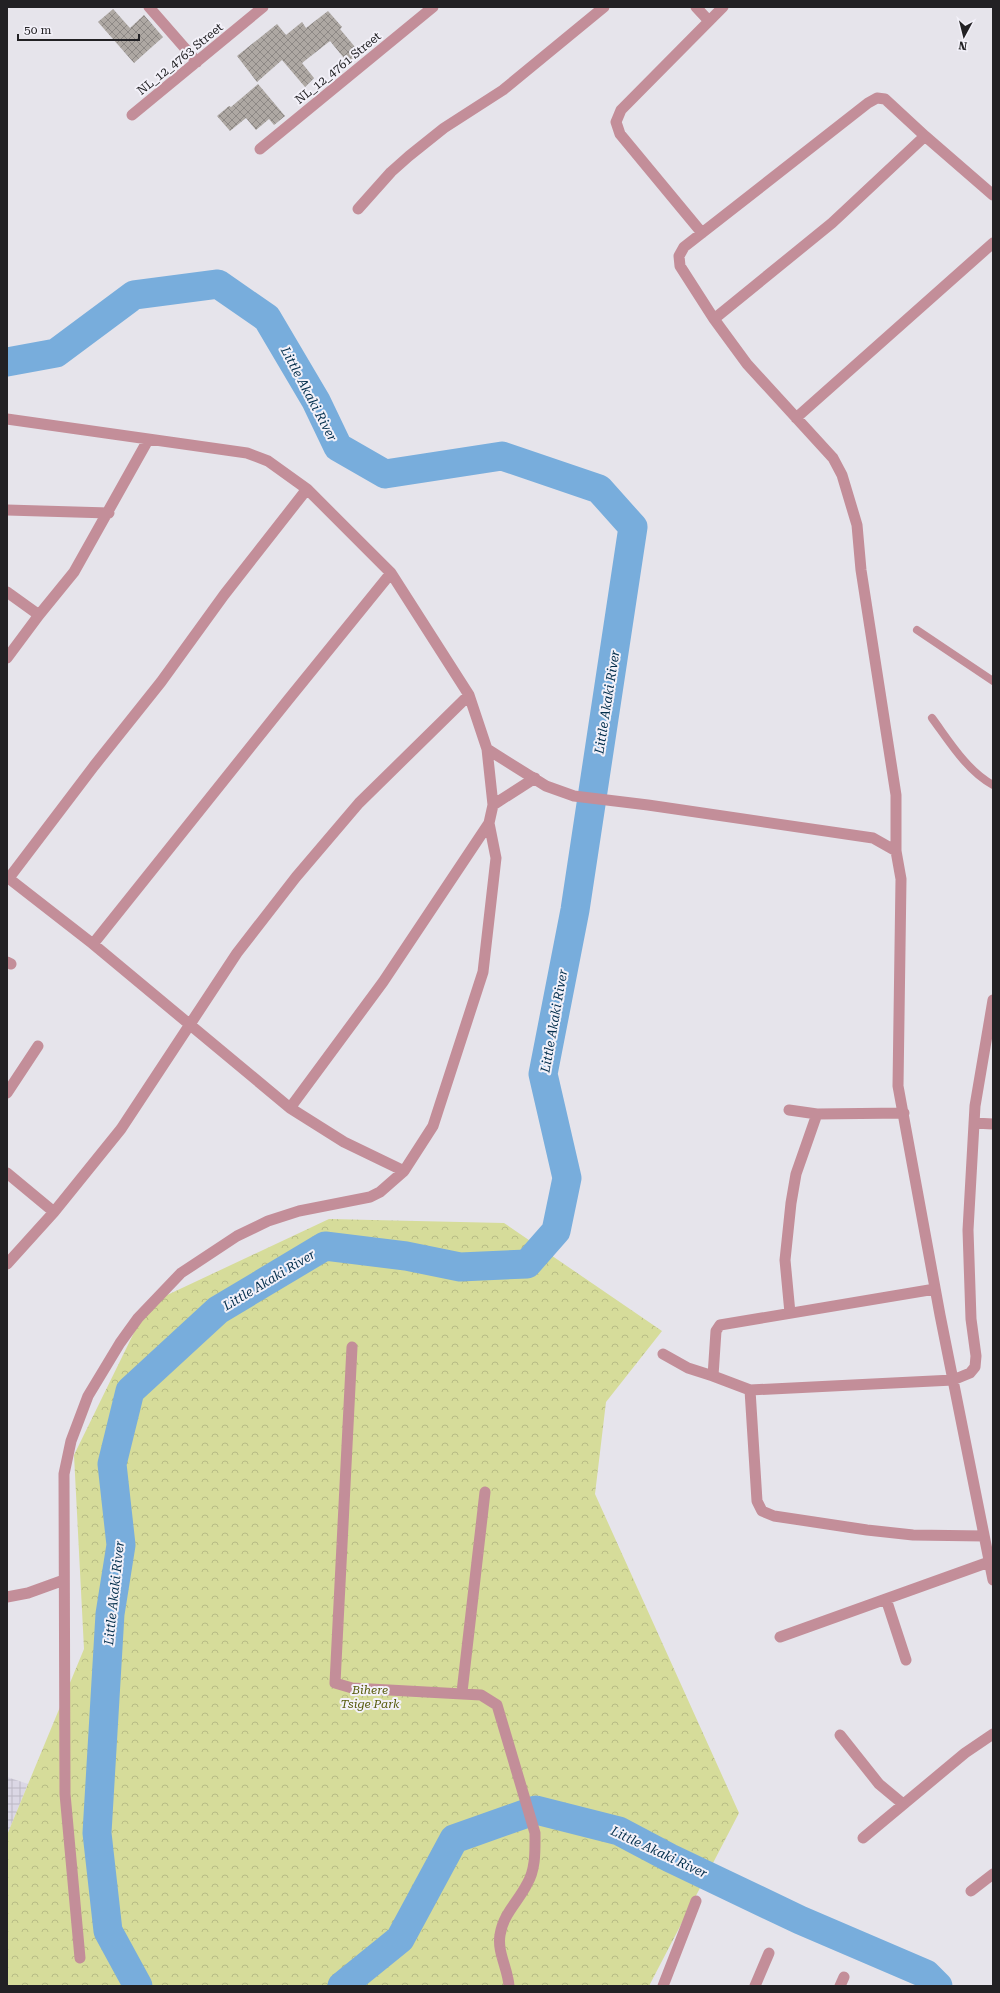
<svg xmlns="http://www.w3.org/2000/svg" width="1000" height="1993" font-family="'Roboto Serif',serif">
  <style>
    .industrial { fill: url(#industrial-grid) }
    .park { fill: url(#park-crowns) }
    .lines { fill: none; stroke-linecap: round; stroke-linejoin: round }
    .river { stroke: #78addc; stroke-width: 29 }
    .building { fill: url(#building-cross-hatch) }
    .service { stroke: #c38e99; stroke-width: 8 }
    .minor { stroke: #c38e99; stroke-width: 11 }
    .labels { text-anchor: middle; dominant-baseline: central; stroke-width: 4; stroke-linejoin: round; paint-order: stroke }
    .street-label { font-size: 12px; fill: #222124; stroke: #f3f1f9 }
    .park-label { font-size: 12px; font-style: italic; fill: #565a0b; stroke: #f3f1f9 }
    .water-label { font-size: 13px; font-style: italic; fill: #022e4c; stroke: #f3f1f9 }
  </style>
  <defs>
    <pattern id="industrial-grid" width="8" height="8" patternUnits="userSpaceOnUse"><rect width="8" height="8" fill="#dbd7e5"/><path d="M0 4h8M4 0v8" fill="none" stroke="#bcb8c4"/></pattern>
    <pattern id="park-crowns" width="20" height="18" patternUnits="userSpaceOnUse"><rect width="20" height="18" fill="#d6dc9a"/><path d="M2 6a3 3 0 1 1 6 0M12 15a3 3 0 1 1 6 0" fill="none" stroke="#b7bc85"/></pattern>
    <pattern id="building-cross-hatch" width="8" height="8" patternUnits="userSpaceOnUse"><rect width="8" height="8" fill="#aea8a3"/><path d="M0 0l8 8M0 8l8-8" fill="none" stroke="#8d8885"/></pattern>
  </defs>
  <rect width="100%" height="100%" fill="#e6e4eb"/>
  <path class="industrial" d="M7,1777L28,1784L7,1835Z"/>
  <path class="park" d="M329,1219L504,1223L662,1331L606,1402L595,1494L739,1813L649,1986H7V1835L84,1649L74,1455L148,1304Z"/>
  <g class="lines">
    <path class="river" d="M7,362L56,353L134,295L218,284L267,318L316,401L338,447L385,474L502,456L599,489L633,527L575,910L543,1074L567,1178L556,1231L527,1264L460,1267L406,1256L325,1246L218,1310L130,1391L112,1464L121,1545L110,1614L97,1833L108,1931L138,1986
      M342,1986L400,1939L454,1839L536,1810L619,1831L670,1858L800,1920L926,1974L938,1986"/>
  </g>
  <path class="building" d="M113,9L130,28L144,15L163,37L134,63L98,22Z
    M328,11L342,27L340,29L360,53L348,63L330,41L302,63L314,78L305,87L282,60L257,82L237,56L277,24L286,35L302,22L306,28Z
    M258,84L285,116L274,125L269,119L256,130L246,118L230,131L217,116L229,106L231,107Z"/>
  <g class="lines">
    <path class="service" d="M917,630L993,681
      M932,718C949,741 967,771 993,785"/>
    <path class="minor" d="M149,7L197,62
      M696,7L709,21
      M132,115L263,7
      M260,149L433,7
      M993,195L925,136L885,99L877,98L868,103L684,247L679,256L680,266L714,319L747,364L833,458L842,475L857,525L861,570L896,795V851L901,879L898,1086L940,1315L993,1580
      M358,209L391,172L409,156L444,128L503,90L604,7
      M702,233L620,134L616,122L621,110L723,7
      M714,319L832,223L925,136
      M796,418L993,243
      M7,419L247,453L268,461L307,489L391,573L469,695L487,749L546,786L574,796L648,805L873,838L896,851
      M7,510L109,513
      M7,592L39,615
      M7,658L39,615L74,572L148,440
      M493,805L535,778
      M7,877L93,944L290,1108L344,1142L404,1171L433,1126L483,972L496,858L489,823L493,805L487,749
      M9,878L94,766L161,682L224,595L307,489
      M93,944L288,700L391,573
      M7,962L11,964
      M7,1093L38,1046
      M290,1108L383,982L489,823
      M789,1110L817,1114L904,1113
      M974,1123L993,1124
      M7,1173L54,1212
      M7,1264L54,1212L121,1129L237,953L296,877L359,803L469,695
      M935,1289L720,1325L716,1331L713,1376L750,1390L953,1380L970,1373L975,1367L976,1356L971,1319L968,1230L975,1106L993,1000
      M790,1313L785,1260L791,1203L796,1174L817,1114
      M352,1347L335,1683L352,1688L481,1695L497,1705L535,1833C535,1850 536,1869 527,1884C518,1902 503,1914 500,1935C497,1952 508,1969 509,1986
      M663,1354L688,1368L713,1376
      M750,1390L757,1501L762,1511L774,1516L867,1530L913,1535L984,1536
      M7,1597L28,1593L64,1580
      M886,1599L906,1660
      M780,1637L989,1562
      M462,1692L485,1492
      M840,1735L879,1784L903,1804
      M863,1838L965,1753L993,1734
      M971,1891L993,1874
      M80,1958L65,1794L64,1474L71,1441L88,1396L120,1343L138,1318L181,1273L237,1236L268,1221L299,1211L370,1197L380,1192L404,1171
      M663,1986L696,1901
      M755,1986L769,1953
      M840,1986L844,1977"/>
  </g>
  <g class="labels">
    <g class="street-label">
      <text transform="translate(180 59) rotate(-39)">NL_12_4763 Street</text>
      <text transform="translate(338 68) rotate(-39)">NL_12_4761 Street</text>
    </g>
    <g class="park-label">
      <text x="370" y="1690">Bihere<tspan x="370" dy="14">Tsige Park</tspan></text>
    </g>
    <g class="water-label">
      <text transform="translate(309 394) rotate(62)">Little Akaki River</text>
      <text transform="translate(607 702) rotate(-81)">Little Akaki River</text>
      <text transform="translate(554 1021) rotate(-80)">Little Akaki River</text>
      <text transform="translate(269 1280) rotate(-31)">Little Akaki River</text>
      <text transform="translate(114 1593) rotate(-84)">Little Akaki River</text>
      <text transform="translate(659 1852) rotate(25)">Little Akaki River</text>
    </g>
  </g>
  <rect width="1000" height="1993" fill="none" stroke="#222124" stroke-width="16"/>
  <g transform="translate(964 36) rotate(187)" stroke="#f3f1f9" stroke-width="3" paint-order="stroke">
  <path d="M0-3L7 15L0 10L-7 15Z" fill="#222124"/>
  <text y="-6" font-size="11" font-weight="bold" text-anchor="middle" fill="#222124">N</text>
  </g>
  <path d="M18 34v6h121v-6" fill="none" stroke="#222124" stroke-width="2"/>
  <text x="24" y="34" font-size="12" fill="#222124" stroke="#f3f1f9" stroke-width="3" paint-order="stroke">50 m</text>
</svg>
